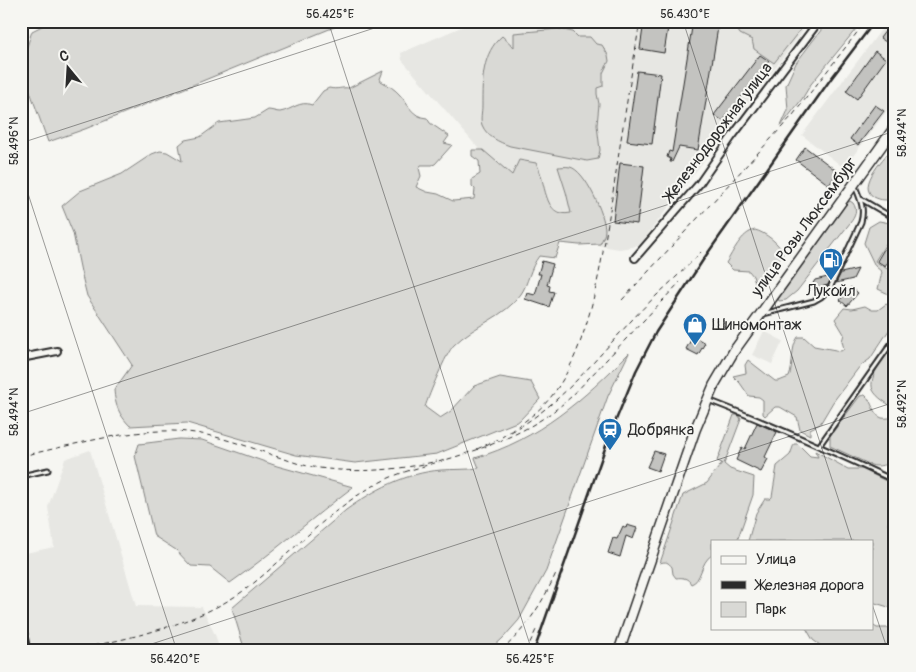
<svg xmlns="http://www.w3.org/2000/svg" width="916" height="672" font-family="Pangolin,sans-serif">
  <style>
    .built { fill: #e7e7e3 }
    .green { fill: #d9d9d5; stroke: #828280 }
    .building { fill: #c3c3c0; stroke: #2b2b2b }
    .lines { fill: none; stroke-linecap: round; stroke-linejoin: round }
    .lane-casing { stroke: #2b2b2b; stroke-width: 7 }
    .street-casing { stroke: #2b2b2b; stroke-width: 10 }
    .secondary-casing { stroke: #2b2b2b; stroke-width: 12 }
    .path { stroke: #2b2b2b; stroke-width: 1; stroke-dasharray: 5 4; stroke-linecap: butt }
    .lane { stroke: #f6f6f2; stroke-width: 3 }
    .street { stroke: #f6f6f2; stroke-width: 6 }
    .secondary { stroke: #f6f6f2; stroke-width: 9 }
    .rail { stroke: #2b2b2b; stroke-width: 2.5 }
    .ticks { fill: none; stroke: #2b2b2b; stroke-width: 1; stroke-opacity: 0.45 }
    .labels { text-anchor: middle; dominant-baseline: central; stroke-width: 4; stroke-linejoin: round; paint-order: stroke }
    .street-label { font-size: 16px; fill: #2b2b2b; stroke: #f6f6f2 }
    .poi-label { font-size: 16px; fill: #2b2b2b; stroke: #f6f6f2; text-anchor: start }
    .neatline { fill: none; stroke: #2b2b2b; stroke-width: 2 }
    .ticks-label { font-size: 12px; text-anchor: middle; fill: #2b2b2b }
  </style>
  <rect width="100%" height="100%" fill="#f6f6f2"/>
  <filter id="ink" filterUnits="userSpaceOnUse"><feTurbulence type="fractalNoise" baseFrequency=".02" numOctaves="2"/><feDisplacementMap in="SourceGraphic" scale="10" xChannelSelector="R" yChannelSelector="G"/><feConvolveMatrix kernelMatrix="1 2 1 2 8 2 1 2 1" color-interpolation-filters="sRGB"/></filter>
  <g filter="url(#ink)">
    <path class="built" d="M475,21H811L641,243L633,247L619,249L601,246L478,148L402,60L401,53Z
      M887,22L895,27V100L844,168L802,135Z
      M764,331L783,341L772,364L752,355Z
      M90,450L136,606L202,607L216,637L220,651H21V554L54,547L48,507L65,459Z"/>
    <path class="green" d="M52,21H349L85,129L48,142L21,66L32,31Z
      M732,21H807L774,63L754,49L752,40L740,34Z
      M828,21H860L856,29L811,84L802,99L781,126L788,110L786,85L796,63Z
      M558,29L573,32L578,37H590L596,44L602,45L608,55L609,61L603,73V86L597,88V94L599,104L597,125L600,150L598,159L587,161L510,146C499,142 487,137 482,125C480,119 482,112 482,106C482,81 482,53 502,36L514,47V33Z
      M383,71L380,79L381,81C388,85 395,89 400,95C409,105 412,117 427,118L430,123L449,136L444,143L452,145L435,164L432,165H421L419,168L421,176L416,187L427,192L438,194L453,201L474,199L475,189L472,186V179L480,174L479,161L472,156V150H483L512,175L519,160L536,163C547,181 542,219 571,213L566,192L558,167C561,167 566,166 570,167C585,170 605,215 605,230C605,235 602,240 600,244L579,245L560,243L555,258L539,256C530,268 528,284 521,294C505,317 474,325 454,345C446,353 429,395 425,407L440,418L451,411L474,386L500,377L531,382L540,399L519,421L437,454L355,463L296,455L187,423L130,426C119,415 115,405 114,390L132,365L87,296L81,272L73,233L62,206L80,191L122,174L152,154L160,151L167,152L182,161L179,145L185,140L200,137L219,123L255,118L268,110C272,110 276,112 280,112C292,110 300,100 312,105L323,91L329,88C338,90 341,87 349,88Z
      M895,145V203L889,200C883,200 880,200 874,197C855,186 887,155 895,145Z
      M850,201L853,203C858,210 855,217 850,223L797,291L786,300L779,301L778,299L847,203Z
      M879,221L890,223L895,227V239L890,237L875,261L895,274V297L878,289L882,272L875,266L864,243L869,227Z
      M755,230C764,232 781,244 783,254L758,291L753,276L749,271L733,270L726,263C733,252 741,233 755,230Z
      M886,304L895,308V321L870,359L860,366L833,402L820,424L810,429V435L800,430L797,417L780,407H775L765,416L763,414V400L759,397L749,396L740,383L733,376L746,373L745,365L748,360L775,381H779L789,377C794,365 790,348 798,337H804L814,346L841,351L844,349L842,341L844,334L835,319L844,308L852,309L865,306L872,310H878Z
      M895,343V408C888,404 877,398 873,390C867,377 887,353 895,343Z
      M629,353L608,396L546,571L519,620L503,638L489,651H245L232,608L346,510C374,490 405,473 441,470C454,469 466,470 479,468L475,458C538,440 584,399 629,353Z
      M865,395C873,401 872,415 882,418C887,419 891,417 895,418V474C885,458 885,469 871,465L830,446V436L860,396Z
      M734,415H738L741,419L724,464L730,469L754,477L753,495L737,541H712V555C700,562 702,581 691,584C688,578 683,577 676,578L673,574L672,567C668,562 666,561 660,563L683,495L707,483L722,463L717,461Z
      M179,439L202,440L277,466L353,487C312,518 273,553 230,583L210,567L191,566L176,550L154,536L135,456L139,444Z
      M794,444H798L810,456L818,457L815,451L848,469H862L892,484C899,496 889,512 888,525L895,533V609L872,602V541H748L756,513L765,499H770L772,497L777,466L790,455Z
      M872,625L877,628H895L894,651H824V648L813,640L806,628H872Z"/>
    <path class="building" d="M644,21H669L664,53L640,49Z
      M693,21H719L698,150L679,147L672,162H670L671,159L667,157L669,151L672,152Z
      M889,26L895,30V48L880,38Z
      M875,51L886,59L857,99L846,91Z
      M760,55L769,61L723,121L714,115Z
      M637,71L661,74L652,144L627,141Z
      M875,105L884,111L858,145L850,139Z
      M805,147L838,172L829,185L796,160Z
      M620,163L644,166L637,224L613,221Z
      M890,239L895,242V251L885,266L877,261Z
      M542,261L553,264L547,285L550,286L549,291L554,292L549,307L525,299L527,293L535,295L541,274H538Z
      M858,269L853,279L836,283L841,273Z
      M832,276L828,285L809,290L815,280Z
      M851,287L858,293L847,306L840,300Z
      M693,336L705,343L698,355L686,349Z
      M757,423L777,432L765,457L768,459L761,472L736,460L742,447L745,449Z
      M654,451L664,454L658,471L647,467Z
      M627,525L637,528L633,539L626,536L620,557L608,553L613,538L617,539L623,526L626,528Z"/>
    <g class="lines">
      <defs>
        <path id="lane" d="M861,199L895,219
          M763,314L814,301L821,297L830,288L861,222C865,208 860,199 855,186
          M708,400C771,424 833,452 895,481
          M819,446L895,338
          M21,476L48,470
          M21,612L28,651"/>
        <path id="street" d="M635,258L699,184L731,138L819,21
          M21,358L57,351"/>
        <path id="secondary" d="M619,651L695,430L714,385L734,351L895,127"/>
      </defs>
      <use href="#lane" class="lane-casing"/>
      <use href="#street" class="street-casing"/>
      <use href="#secondary" class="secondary-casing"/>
      <path class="path" d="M622,300L793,115L866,21
        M511,432C560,405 593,362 631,321C653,297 679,276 701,252
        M502,437C521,424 540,412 554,393C593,340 603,250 614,186C622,131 631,76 640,21
        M477,449L501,438
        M21,456C71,446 136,426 187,432C217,435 247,446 275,456C286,459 297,464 308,466C348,474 397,471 437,461
        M69,651C130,638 199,625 250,586C292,553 329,509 377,484C398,472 422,467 445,460C492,446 535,430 572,396L680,282
        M501,651C526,629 542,604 556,573
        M526,651L536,630"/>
      <use href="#lane" class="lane"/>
      <use href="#street" class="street"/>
      <use href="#secondary" class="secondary"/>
      <path class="rail" d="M534,651L609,437L636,371L656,332L705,257L830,80L875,21"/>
    </g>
  </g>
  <path class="ticks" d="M328,21L532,651M683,21L852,541M21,143L396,21M21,172L177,651M21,414L895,131M872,604L888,651M130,651L895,402"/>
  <defs>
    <symbol id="fuel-pin" viewBox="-11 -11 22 30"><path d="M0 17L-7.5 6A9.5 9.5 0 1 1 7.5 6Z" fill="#1f6fb2" stroke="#f6f6f2"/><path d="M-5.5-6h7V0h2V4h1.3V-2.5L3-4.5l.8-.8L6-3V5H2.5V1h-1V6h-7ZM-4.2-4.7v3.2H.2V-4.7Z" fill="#fff"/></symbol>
    <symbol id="shop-pin" viewBox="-11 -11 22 30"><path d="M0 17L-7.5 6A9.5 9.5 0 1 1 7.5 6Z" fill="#1f6fb2" stroke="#f6f6f2"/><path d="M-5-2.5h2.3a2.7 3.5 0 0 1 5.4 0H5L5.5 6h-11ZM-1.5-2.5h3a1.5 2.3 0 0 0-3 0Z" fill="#fff"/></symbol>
    <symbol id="station-pin" viewBox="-11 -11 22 30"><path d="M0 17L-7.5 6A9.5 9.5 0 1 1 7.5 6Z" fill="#1f6fb2" stroke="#f6f6f2"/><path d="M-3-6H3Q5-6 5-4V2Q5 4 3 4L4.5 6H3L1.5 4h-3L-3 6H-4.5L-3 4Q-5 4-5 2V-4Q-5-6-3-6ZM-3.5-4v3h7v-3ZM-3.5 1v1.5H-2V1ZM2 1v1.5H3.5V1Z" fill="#fff"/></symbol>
  </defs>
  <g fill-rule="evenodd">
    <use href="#fuel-pin" x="817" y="246" width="28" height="38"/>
    <use href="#shop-pin" x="681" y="311" width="28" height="38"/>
    <use href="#station-pin" x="596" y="416" width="28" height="38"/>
  </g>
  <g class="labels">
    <g class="street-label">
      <text transform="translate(718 132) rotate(-53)">Железнодорожная улица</text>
      <text transform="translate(804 227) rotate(-54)">улица Розы Люксембург</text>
    </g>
    <g class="poi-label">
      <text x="831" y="291" text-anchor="middle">Лукойл</text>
      <text x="712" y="325">Шинoмонтаж</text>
      <text x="628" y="430">Добрянка</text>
    </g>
  </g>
  <rect width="916" height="672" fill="none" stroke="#f6f6f2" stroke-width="55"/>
  <rect x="711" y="540" width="162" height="90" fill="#f6f6f2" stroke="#a5a5a2"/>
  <rect x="721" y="556" width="25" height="8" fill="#f6f6f2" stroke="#a5a5a2"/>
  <text x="756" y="564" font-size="15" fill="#2b2b2b">Улица</text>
  <rect x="721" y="581" width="25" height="8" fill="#2b2b2b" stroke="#a5a5a2"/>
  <text x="756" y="590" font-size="15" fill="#2b2b2b">Железная дорога</text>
  <rect x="721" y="602" width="25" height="15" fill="#d9d9d5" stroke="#a5a5a2"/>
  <text x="756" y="614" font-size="15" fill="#2b2b2b">Парк</text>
  <g transform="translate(68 68) rotate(342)" stroke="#f6f6f2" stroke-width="4" paint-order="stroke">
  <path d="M0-4L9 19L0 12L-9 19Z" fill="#2b2b2b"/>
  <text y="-8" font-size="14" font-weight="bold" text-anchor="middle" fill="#2b2b2b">С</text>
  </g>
  <rect x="28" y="28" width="860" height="616" class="neatline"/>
  <g class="ticks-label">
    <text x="330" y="18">56.425°E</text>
    <text x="685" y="18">56.430°E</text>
    <text transform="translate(902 133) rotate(-90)" y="4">58.494°N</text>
    <text transform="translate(14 141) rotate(-90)" y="4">58.496°N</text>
    <text transform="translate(902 404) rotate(-90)" y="4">58.492°N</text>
    <text transform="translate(14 412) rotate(-90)" y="4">58.494°N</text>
    <text x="175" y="663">56.420°E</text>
    <text x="530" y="663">56.425°E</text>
  </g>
</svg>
